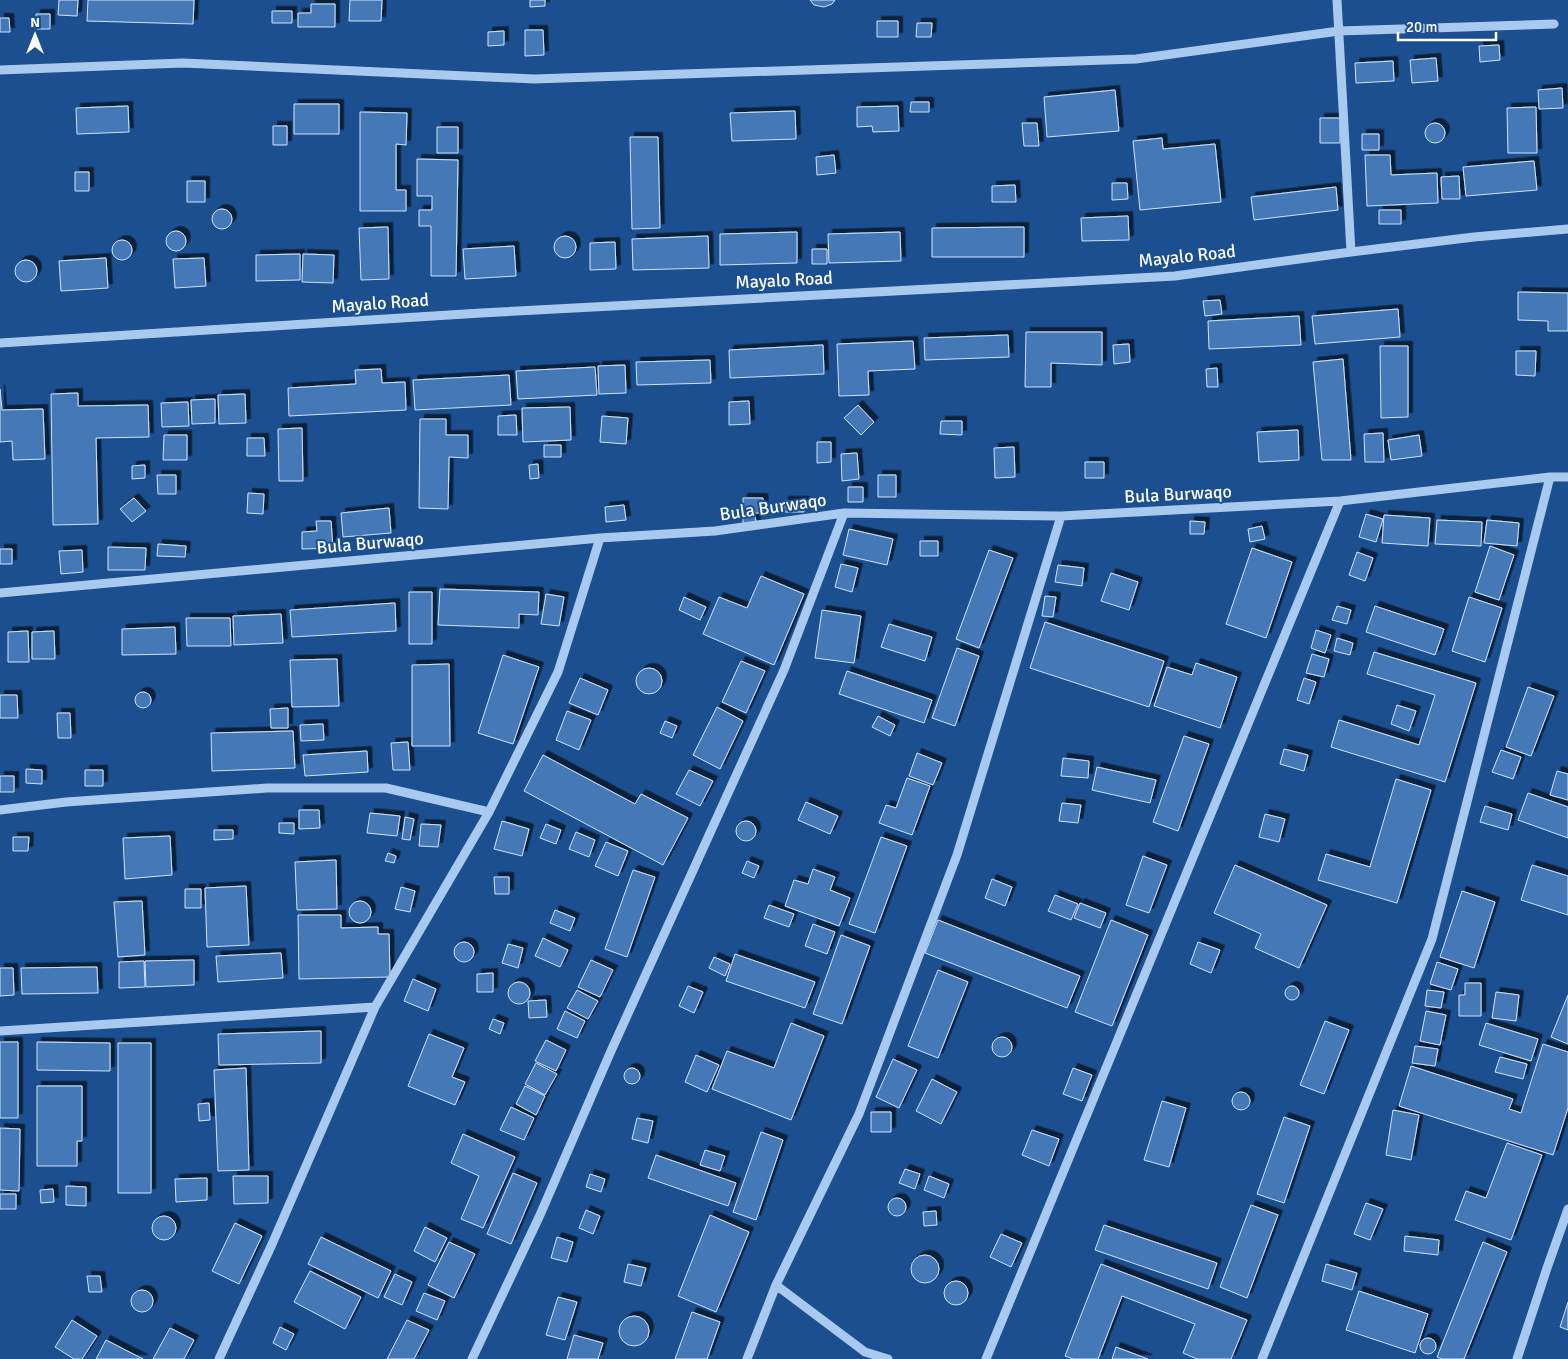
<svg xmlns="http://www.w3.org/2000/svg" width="1568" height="1359" font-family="Signika,sans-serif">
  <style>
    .building { fill: #4478b7; stroke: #cfe3fa; filter: url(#shadow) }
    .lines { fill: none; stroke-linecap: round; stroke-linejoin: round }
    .minor { stroke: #a9c9ee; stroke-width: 9 }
    .labels { text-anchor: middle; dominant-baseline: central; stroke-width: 4; stroke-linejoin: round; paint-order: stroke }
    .street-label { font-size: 18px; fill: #fff; stroke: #1b4f8f }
  </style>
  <defs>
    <filter id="shadow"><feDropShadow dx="4.5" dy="-4.5" stdDeviation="0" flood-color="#0009"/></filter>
  </defs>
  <rect width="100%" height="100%" fill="#1b4f8f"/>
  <path class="building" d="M59,0H78L77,16L58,15Z
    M88,0H194L193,24L87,21Z
    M350,0H382L381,21H349Z
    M530,0H545V6L530,7Z
    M810,0H835L832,4L824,7L814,5Z
    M311,4H335V27H298V13H311Z
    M272,11H292V23H272Z
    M36,14H50V29H36Z
    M0,18H9L10,32H0Z
    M877,21H898V37H877Z
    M917,23H932L931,37H916Z
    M525,30H543L544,55L525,56Z
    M504,31V45L488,46V32Z
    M1499,45L1500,60L1480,62L1479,46Z
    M1436,58L1438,81L1412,83L1410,60Z
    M1393,61L1394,81L1356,83L1355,63Z
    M1562,88L1563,108L1539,109L1538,90Z
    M1115,90L1119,131L1047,137L1044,97Z
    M911,102H929V112H910Z
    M294,104H339V134H294Z
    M128,106L129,132L77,134L76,108Z
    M898,106L899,131L873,132L872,126L857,127V107Z
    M1536,107L1537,153H1508L1507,108Z
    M795,111L796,139L732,141L730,113Z
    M360,112L407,113L406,145L396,144V190H406V211H360Z
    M1320,118H1340V143H1320Z
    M1425 133a10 10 0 1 1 20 0a10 10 0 1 1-20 0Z
    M1022,123H1037L1039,146H1024Z
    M273,126H287V145H273Z
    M437,127H458V153H437Z
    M1362,134H1379V150H1362Z
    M630,137H658L660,228L632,229Z
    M1162,138L1163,149L1215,144L1221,202L1140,210L1133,141Z
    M834,155L836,173L817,175L816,157Z
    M1365,155H1390L1391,175L1437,173L1438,203L1367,206Z
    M417,159L458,160L456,276H431V226H419V210H432V196H417Z
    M1534,161L1537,190L1466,196L1463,167Z
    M75,172H89V191H75Z
    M1459,176L1460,199H1442L1441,177Z
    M187,181H205V202H187Z
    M1112,183H1127L1128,199L1112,200Z
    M1015,185L1016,202H992V186Z
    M1336,187L1338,210L1254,220L1251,197Z
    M212 219a10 10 0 1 1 20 0a10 10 0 1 1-20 0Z
    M1379,210H1401V224H1379Z
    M1128,216L1129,240L1082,241L1081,218Z
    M388,227L389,279L361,280L359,228Z
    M1024,227V257H932V228Z
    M166 241a10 10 0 1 1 20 0a10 10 0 1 1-20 0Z
    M797,232V263L720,265V234Z
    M900,232L901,261L829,263L828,234Z
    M708,236L709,268L633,270L632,239Z
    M554 247a11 11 0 1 1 22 0a11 11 0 1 1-22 0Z
    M112 250a10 10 0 1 1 20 0a10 10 0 1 1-20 0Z
    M615,242L616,269L590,270V243Z
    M514,246L516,276L465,279L463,249Z
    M812,249H827V264H812Z
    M300,254V280L256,281V255Z
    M303,254L334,255L333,283L302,282Z
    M106,258L108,288L61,291L59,261Z
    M204,258L206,286L175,288L173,259Z
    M15 271a11 11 0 1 1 22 0a11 11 0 1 1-22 0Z
    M1518,292L1568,293V331H1548V321L1518,320Z
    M1220,300L1222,314L1205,316L1203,301Z
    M1398,309L1400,337L1315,344L1312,316Z
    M1299,316L1301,345L1209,349L1208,321Z
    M1026,332H1102V365L1051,363V387H1025Z
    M1008,335L1009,357L925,360L924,338Z
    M913,341L915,369L868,371L869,395L839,396L837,344Z
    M1129,344L1130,362L1114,364L1113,345Z
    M823,345L824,374L730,378L729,350Z
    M1380,346H1408V417L1381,418Z
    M1516,351H1536L1535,376L1516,375Z
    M1343,359L1351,460H1322L1313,362Z
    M710,360L711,383L637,385L636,362Z
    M625,365L626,393L599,394L598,366Z
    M595,367L597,395L518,399L516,371Z
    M1217,368L1218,387H1207L1206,369Z
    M381,369L382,383L405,382L406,410L289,416L288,388L356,384L355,370Z
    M509,375L511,405L415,410L413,380Z
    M0,389L2,410L43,409L45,459L13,460L12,441L0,442Z
    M78,393V406L148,405L149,437L96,438L98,524L53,525L51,394Z
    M245,394L246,423L219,424L218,395Z
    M215,399V423L192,424L191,400Z
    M749,401L750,424L729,425V402Z
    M188,402L189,426L162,427L161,403Z
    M858,405L874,422L861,435L844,418Z
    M570,407L571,440L523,442L522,408Z
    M516,415L517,435H498V416Z
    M602,416L628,418L626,444L600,442Z
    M420,419H446V435H468V458L449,457L448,509L419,508Z
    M941,421H962V435L940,434Z
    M302,428L303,481H279L278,429Z
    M1298,430L1299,460L1259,462L1257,432Z
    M1383,433L1384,462H1365L1364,434Z
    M164,435H187V460H163Z
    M1419,435L1422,456L1391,460L1388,440Z
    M247,438H264L265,456H247Z
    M817,442H831V462L817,463Z
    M544,445H561V457H544Z
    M1014,447L1015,477L995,478L994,448Z
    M857,453L859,479L842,481L841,454Z
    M1085,462H1104V478H1085Z
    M538,464L539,478L530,479L529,465Z
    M145,465V478L132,479V466Z
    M157,475H176V494H158Z
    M878,475H896V497H878Z
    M848,487H863V502H848Z
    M248,493L264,494L263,514L247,513Z
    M134,498L146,511L132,522L120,509Z
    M743,498H763L764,513H755L756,524H743Z
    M784,501H805L804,512H784Z
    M624,505L626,520L606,522L605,507Z
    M389,508L391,533L343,537L341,513Z
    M1366,514L1383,519L1376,542L1359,537Z
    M1384,515L1430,518L1428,546L1382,543Z
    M1437,520L1482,522L1481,546L1435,544Z
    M1487,520L1519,523L1517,546L1484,543Z
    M316,521H331L333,548L302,549V532L317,531Z
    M1190,521L1205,522L1204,534H1190Z
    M1262,526L1265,539L1250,542L1248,529Z
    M849,529L893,539L887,565L843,555Z
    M920,541H938V556H920Z
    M158,544L186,546L185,557L157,556Z
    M1490,546L1514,555L1499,600L1475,592Z
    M108,547L146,548L145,570H108Z
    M1252,548L1292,562L1266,638L1226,624Z
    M0,549H12V564H0Z
    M82,550L83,572L61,574L59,551Z
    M989,550L1013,558L979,648L956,639Z
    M1357,552L1373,558L1365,581L1349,575Z
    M841,564L858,568L852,592L835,587Z
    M1058,565L1084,568L1082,586L1055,582Z
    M1111,573L1138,582L1129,610L1101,601Z
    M761,576L804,594L774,665L703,634L719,597L747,608Z
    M440,589L539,592L538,615L519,614V628L438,625Z
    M409,592H432V644H409Z
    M546,594L564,597L559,626L541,624Z
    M1045,596L1056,597L1053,617L1042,616Z
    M684,597L706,607L700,620L679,610Z
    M1469,597L1502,608L1485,662L1452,651Z
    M395,603L396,631L292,637L290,610Z
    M1337,606L1351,610L1347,624L1332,620Z
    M1375,606L1444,629L1435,655L1366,632Z
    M822,610L861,616L854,663L815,658Z
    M281,614L283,643L234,645L233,616Z
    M186,618H230L231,646H187Z
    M1045,622L1164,661L1149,707L1030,668Z
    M889,624L932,637L925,661L881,647Z
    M175,627L176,654L122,655V629Z
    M1316,630L1331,635L1325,653L1311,648Z
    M28,631L29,662H8V632Z
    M54,631L55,659H32V632Z
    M1337,638L1353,643L1350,655L1334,651Z
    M957,648L979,656L955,726L932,718Z
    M1374,652L1476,683L1445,782L1331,747L1339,720L1419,745L1435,695L1367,674Z
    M1312,654L1329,659L1324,677L1306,673Z
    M503,655L539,667L513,744L478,733Z
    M337,659L339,706L292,707L290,660Z
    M741,661L765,671L746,713L722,702Z
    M1196,663L1237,677L1220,728L1154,706L1167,667L1192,675Z
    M449,664L450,746H412V665Z
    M636 681a13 13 0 1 1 26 0a13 13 0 1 1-26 0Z
    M847,671L932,700L924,723L839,694Z
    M580,678L608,690L598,715L569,703Z
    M1304,678L1316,682L1309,704L1297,700Z
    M1528,687L1554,696L1531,756L1506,747Z
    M135 700a8 8 0 1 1 16 0a8 8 0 1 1-16 0Z
    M0,695H17L18,718H0Z
    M1397,705L1416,711L1409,731L1391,724Z
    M717,707L743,721L720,769L693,755Z
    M288,708V728H271L270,709Z
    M567,711L591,720L579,750L556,740Z
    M57,713H70L71,738H58Z
    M878,716L895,725L890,736L872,727Z
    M665,721L677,726L672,738L660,733Z
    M323,724L324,740L301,741L300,725Z
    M293,731L295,768L212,771L211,733Z
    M1184,736L1209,744L1178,831L1153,822Z
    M408,742L410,770H393L391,743Z
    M1284,749L1308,755L1304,771L1280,764Z
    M1501,750L1521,757L1513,779L1492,772Z
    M367,751L368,772L305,776L303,755Z
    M917,753L942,763L933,785L909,776Z
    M543,755L635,804L641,794L688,818L663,865L524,791Z
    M1063,758L1089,761L1088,778L1061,776Z
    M1097,767L1156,780L1150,803L1092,790Z
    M26,769L42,770V784L26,783Z
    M85,770H103V786H85Z
    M689,770L713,781L700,806L676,794Z
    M1557,771L1568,774V800L1550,795Z
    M0,776H14V792H0Z
    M907,778L930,786L912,835L879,823L886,805L896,808Z
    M1396,779L1431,790L1397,903L1318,880L1326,854L1370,867Z
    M1528,793L1568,807V838L1518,820Z
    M806,802L838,816L830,834L798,820Z
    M1062,803L1081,805L1078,823L1059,821Z
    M1485,806L1512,814L1508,830L1480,822Z
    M299,810H319L320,828L299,829Z
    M370,813L400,816L397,836L367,833Z
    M1265,814L1285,819L1279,842L1259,837Z
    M405,817L414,819L410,840L402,839Z
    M502,821L529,829L522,856L494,849Z
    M736 831a10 10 0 1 1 20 0a10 10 0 1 1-20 0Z
    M279,823H294V834L279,833Z
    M421,824L441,825L438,847L419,846Z
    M546,824L561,830L556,844L540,838Z
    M214,830H233V839L214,840Z
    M576,832L595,840L589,857L569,849Z
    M170,836L172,875L125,879L123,838Z
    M13,837H29L28,851H13Z
    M881,837L907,846L875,933L849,924Z
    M606,842L628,851L618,876L595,866Z
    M388,853L396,856L394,863L385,861Z
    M1143,856L1167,865L1149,913L1126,905Z
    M336,860L337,909L297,910L295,862Z
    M747,861L759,866L754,878L742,873Z
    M1235,865L1327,905L1299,968L1255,948L1261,934L1214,913Z
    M1532,865L1568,876V915L1521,900Z
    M813,869L835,877L830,890L850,898L839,926L785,906L794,880L808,884Z
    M633,870L655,877L627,957L605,949Z
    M494,877H509V894H495Z
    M992,879L1012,887L1005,906L985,898Z
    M246,886L249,945L207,947L205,888Z
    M401,887L415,891L410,912L395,909Z
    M185,889H201V908H185Z
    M1462,891L1495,902L1474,968L1440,957Z
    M1055,895L1078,904L1071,920L1048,911Z
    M349 912a11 11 0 1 1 22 0a11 11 0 1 1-22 0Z
    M142,901L145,955L118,957L114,902Z
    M1080,903L1106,913L1100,928L1074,918Z
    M769,905L794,914L789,927L764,918Z
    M555,910L575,918L570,931L550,923Z
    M298,915H341V928L378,927V934H389L390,977L299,979Z
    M938,920L1080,976L1067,1008L925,953Z
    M1111,920L1148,935L1112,1026L1075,1012Z
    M813,924L835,932L827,954L805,946Z
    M841,935L870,946L842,1024L813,1014Z
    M543,938L568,950L560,967L535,956Z
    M1198,942L1220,950L1211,973L1190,964Z
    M454 952a10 10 0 1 1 20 0a10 10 0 1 1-20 0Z
    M508,944L523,948L518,968L502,963Z
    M281,953L283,978L218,982L216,956Z
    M735,954L815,982L805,1008L726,981Z
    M714,957L730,964L725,976L709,968Z
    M194,960V985L146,987L145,961Z
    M591,960L613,970L600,997L578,987Z
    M144,961L145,987L119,988V962Z
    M1437,962L1458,969L1451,990L1430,984Z
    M97,967L98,993L22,994L21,968Z
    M0,968H13L14,995L0,996Z
    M938,970L968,982L938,1058L908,1046Z
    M493,973V992H477V974Z
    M413,979L436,989L428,1011L404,1001Z
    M508 993a11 11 0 1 1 22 0a11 11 0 1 1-22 0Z
    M1465,983H1481V1016H1459V995H1465Z
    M688,986L703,992L694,1013L679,1006Z
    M1285 993a7 7 0 1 1 14 0a7 7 0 1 1-14 0Z
    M577,990L598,1001L588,1019L567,1008Z
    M1427,990L1444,992L1441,1008L1425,1006Z
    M1496,992L1519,995L1516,1021L1492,1018Z
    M1568,995V1044L1551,1037Z
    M546,1000L547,1017L529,1018L528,1001Z
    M565,1011L585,1021L577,1038L557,1029Z
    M1426,1011L1446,1015L1440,1045L1420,1041Z
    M493,1019L504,1023L500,1034L489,1029Z
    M1325,1021L1349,1030L1324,1094L1300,1085Z
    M791,1023L824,1036L791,1120L712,1089L727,1051L774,1068Z
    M1486,1023L1538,1039L1531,1061L1479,1045Z
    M321,1031V1063L219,1065L218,1034Z
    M429,1034L464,1048L452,1077L465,1082L455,1105L408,1086Z
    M992 1047a10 10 0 1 1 20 0a10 10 0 1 1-20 0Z
    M546,1040L566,1050L556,1071L535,1061Z
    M0,1042H18V1118H0Z
    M37,1042L110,1043V1071L37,1070Z
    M118,1043H151V1193H118Z
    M1543,1044L1568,1052V1108L1553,1155L1399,1106L1411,1066L1513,1099L1509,1109L1521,1113Z
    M1415,1046L1438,1049L1435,1066L1412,1063Z
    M696,1055L719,1065L707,1092L685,1082Z
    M1500,1057L1527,1064L1523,1079L1495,1072Z
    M893,1059L917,1070L899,1108L876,1097Z
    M536,1063L557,1074L545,1095L525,1084Z
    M246,1068L249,1170L218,1171L214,1070Z
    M1073,1068L1092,1075L1082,1101L1063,1094Z
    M624 1076a8 8 0 1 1 16 0a8 8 0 1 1-16 0Z
    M932,1079L957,1092L941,1124L916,1111Z
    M37,1086H82V1141H77V1166H37Z
    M525,1086L545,1096L536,1115L516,1104Z
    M1232 1101a9 9 0 1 1 18 0a9 9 0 1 1-18 0Z
    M1162,1101L1186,1108L1169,1167L1144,1160Z
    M209,1103L210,1120L199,1121L198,1104Z
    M511,1107L534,1118L524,1140L500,1130Z
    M1393,1110L1419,1115L1411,1160L1386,1155Z
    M871,1112H891V1132H871Z
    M1284,1117L1310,1126L1284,1203L1257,1194Z
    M637,1118L653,1121L648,1143L632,1139Z
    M0,1128L20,1129L19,1191L0,1190Z
    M1032,1130L1059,1139L1049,1166L1022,1155Z
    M761,1132L783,1140L756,1220L733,1212Z
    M463,1134L515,1157L483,1228L461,1219L479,1176L451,1163Z
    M1507,1143L1542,1155L1511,1240L1455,1220L1466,1191L1486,1198Z
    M705,1150L725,1156L720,1171L700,1165Z
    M656,1155L736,1183L728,1206L648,1178Z
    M905,1169L920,1174L915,1189L899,1183Z
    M513,1173L537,1183L511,1244L487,1234Z
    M590,1174L605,1179L601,1192L586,1187Z
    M233,1176H268V1203L234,1204Z
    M929,1176L949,1184L944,1198L924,1190Z
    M207,1178V1200L176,1202L175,1179Z
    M66,1186L86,1187V1206L66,1205Z
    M53,1189L54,1202L41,1203L40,1190Z
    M0,1194H16V1209H0Z
    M888 1207a9 9 0 1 1 18 0a9 9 0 1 1-18 0Z
    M1366,1203L1383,1209L1370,1240L1354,1234Z
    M1251,1205L1278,1215L1247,1298L1220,1287Z
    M586,1210L600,1216L593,1234L579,1228Z
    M936,1211L937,1225L924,1226L923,1212Z
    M710,1215L749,1232L716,1312L678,1296Z
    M152 1228a12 12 0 1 1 24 0a12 12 0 1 1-24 0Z
    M235,1223L262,1236L239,1284L212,1271Z
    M1104,1225L1217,1263L1208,1289L1095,1250Z
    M425,1227L447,1238L435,1262L414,1251Z
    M1001,1234L1022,1243L1011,1267L990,1257Z
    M1405,1236L1439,1240L1438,1255L1404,1251Z
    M321,1237L391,1271L378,1298L308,1264Z
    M557,1237L573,1242L567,1262L551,1258Z
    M449,1242L475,1254L454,1298L428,1285Z
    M1483,1242L1507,1252L1464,1359H1442L1437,1357Z
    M911 1269a14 14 0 1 1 28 0a14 14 0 1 1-28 0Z
    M628,1264L646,1268L641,1286L624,1282Z
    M1101,1264L1247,1320L1231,1359H1197L1183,1353L1195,1324L1122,1296L1098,1359H1073L1065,1356Z
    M1326,1264L1357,1273L1352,1290L1322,1281Z
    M310,1271L361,1297L345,1329L294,1302Z
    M395,1274L412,1282L402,1305L384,1297Z
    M87,1276H100L102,1292H89Z
    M944 1293a12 12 0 1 1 24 0a12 12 0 1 1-24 0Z
    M131 1301a11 11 0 1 1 22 0a11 11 0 1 1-22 0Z
    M1359,1291L1428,1314L1415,1353L1346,1330Z
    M424,1293L445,1301L437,1320L416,1311Z
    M558,1297L577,1302L565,1340L546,1335Z
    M1568,1302V1330L1560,1327Z
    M692,1312L720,1322L707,1359H675Z
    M619 1331a15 15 0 1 1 30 0a15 15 0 1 1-30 0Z
    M72,1320L97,1336L82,1359H74L55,1347Z
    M407,1320L429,1330L414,1359H387Z
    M280,1327L294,1334L286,1350L273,1343Z
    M170,1328L194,1340L184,1359H153Z
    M574,1335L603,1343L598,1359H567Z
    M1420 1346a8 8 0 1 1 16 0a8 8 0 1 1-16 0Z
    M106,1340L143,1359H96Z
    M1116,1347L1148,1359H1112Z"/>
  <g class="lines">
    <path class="minor" d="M1337,0L1351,252
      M0,70L183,63L534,79L1136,59L1339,31L1554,24
      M0,343L481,313L1175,276L1351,252L1474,237L1568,229
      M0,593L600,538L715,531L844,513L1061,516L1340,501L1550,477H1568
      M0,810L66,802L267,788H386L489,812
      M0,1031L375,1007
      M776,1285L865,1352L888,1359
      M219,1359L273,1242L375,1007L489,812L558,672L600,538
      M472,1359L540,1215L611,1051L784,670L844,513
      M747,1359L776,1285L859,1114L957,855L1061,516
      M986,1359L1340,501
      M1262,1359L1432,939L1550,477
      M1517,1359L1547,1268L1568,1209"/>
  </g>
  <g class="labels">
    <g class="street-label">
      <text transform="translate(1187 256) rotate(-6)">Mayalo Road</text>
      <text transform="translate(784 280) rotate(-3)">Mayalo Road</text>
      <text transform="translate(380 303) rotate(-4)">Mayalo Road</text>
      <text transform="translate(1178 494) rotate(-3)">Bula Burwaqo</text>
      <text transform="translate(773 507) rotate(-8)">Bula Burwaqo</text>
      <text transform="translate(370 543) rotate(-5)">Bula Burwaqo</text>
    </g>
  </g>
  <g transform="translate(35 35)" stroke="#1b4f8f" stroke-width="4" paint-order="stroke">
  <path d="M0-4L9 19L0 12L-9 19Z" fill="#ffffff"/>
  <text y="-8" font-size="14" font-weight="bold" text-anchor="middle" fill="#ffffff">N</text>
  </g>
  <path d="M1398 32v8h98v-8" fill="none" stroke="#ffffff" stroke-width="2.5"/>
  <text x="1406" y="32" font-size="15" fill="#ffffff" stroke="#1b4f8f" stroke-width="4" paint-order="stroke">20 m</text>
</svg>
